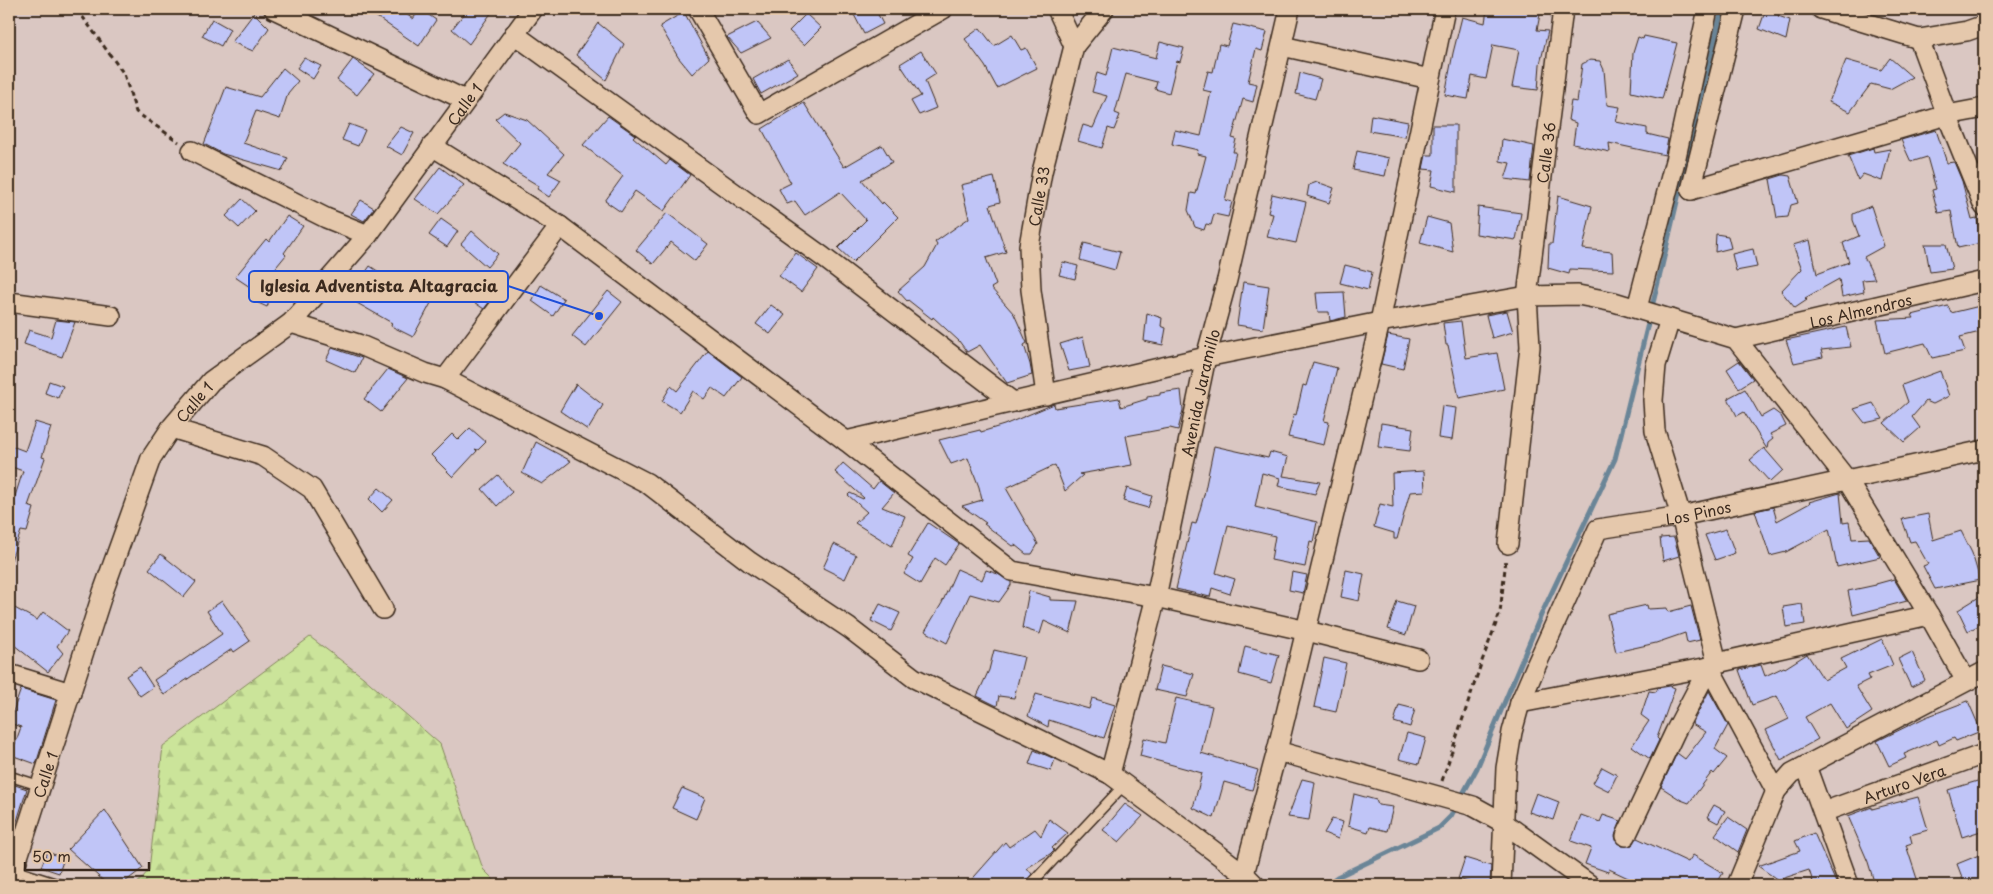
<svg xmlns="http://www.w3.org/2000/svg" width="1993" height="894" font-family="'Playpen Sans',sans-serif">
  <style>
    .forest { fill: url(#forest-firs); stroke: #83875c }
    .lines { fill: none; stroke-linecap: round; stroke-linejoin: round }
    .stream { stroke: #6a8597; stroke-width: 5 }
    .building { fill: #c0c5f7; stroke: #3b2a1e }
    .lane-casing { stroke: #3b2a1e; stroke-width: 12 }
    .street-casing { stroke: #3b2a1e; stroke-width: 22 }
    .path { stroke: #3b2a1e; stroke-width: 3; stroke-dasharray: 5 4; stroke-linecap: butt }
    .lane { stroke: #e5c8ac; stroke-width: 9 }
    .street { stroke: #e5c8ac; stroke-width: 19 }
    .labels { text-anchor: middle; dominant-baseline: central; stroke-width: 4.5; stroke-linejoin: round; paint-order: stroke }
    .street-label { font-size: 15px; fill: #3b2a1e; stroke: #e5c8ac }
    .leader { fill: none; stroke: #1d4ed8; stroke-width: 2 }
    .callout-dot { fill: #1d4ed8; stroke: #e5c8ac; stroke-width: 2 }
    .callout { fill: #e5c8ac; stroke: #1d4ed8; stroke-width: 2 }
    .callout-label { font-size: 16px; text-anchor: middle; font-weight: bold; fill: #3b2a1e }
  </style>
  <defs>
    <pattern id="forest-firs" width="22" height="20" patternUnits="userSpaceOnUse" patternTransform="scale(1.25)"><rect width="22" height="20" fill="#cbe49a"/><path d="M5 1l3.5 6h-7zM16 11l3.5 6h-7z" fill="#afc484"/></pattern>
  </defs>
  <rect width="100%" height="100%" fill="#dac7c2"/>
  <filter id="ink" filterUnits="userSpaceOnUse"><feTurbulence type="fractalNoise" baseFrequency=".02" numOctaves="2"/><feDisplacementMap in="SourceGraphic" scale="10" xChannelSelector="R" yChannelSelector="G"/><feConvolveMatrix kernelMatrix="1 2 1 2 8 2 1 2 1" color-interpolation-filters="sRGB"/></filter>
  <g filter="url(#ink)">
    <path class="forest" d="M310,637L363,677L440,744L483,869L499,885H136L149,870L163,746Z"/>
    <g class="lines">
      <path class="stream" d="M1326,885L1337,877L1439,828L1451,816L1477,768L1541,615L1615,459L1661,270L1722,9"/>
    </g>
    <path class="building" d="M365,9H399L413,19L420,9L436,20L419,46Z
      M468,9H494L469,44L452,29Z
      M851,9H875L883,24L864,34Z
      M1487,9H1541L1537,30L1548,31L1540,64L1538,90L1512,87L1519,50L1493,45L1486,79L1472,76L1468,99L1445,95L1453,53L1462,17L1485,23Z
      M1766,9H1782L1778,16L1790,20L1786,40L1759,29Z
      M684,12L709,58L692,74L678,57L660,26Z
      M254,13L269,28L253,51L232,42Z
      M806,14L821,28L804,45L789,31Z
      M212,19L230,29L221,46L202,36Z
      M757,22L771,38L741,53L727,37Z
      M598,23L624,44L606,80L576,55Z
      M1233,24L1267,32L1262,51L1256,49L1248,82L1257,84L1253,102L1243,99L1232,138L1236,139L1233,152H1236L1225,200L1232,202L1228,217L1214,214L1211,225L1206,224L1204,230L1195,227L1188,210L1191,193L1196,194L1206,156L1197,154L1198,150L1172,144L1175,130L1201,136L1211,92L1203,90L1208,71L1213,72L1219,44L1227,46Z
      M980,28L994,46L1012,35L1021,50L1026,48L1037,68L997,88L985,66L965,39Z
      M1644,36L1677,43L1662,99L1631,92L1633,53L1638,37L1643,39Z
      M1160,42L1184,48L1180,62L1177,61L1169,93L1155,89L1157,82L1126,74L1115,113L1120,115L1114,130L1108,128L1102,148L1078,141L1083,125L1093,128L1107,96L1092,92L1097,73L1106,76L1113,47L1156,58Z
      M921,51L936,74L925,81L936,108L919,115L911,101L921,96L900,64Z
      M304,58L321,66L313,79L297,68Z
      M1890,58L1912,77L1890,89L1871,84L1850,112L1829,102L1846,60L1881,70Z
      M353,59L374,74L357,95L337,80Z
      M788,59L798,73L761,94L753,79Z
      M1590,60L1600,61L1604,70L1607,105L1620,107L1616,122L1647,128V134L1668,139L1665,155L1609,143L1610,152L1573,144L1576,123L1568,120L1571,101L1577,102L1582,64Z
      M283,68L298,81L288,93L280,119L256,111L243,143L288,158L282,171L223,154L204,144L226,87L260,97Z
      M1300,73L1321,79L1315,99L1296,94Z
      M804,103L844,167L882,145L892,162L862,180L882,204L883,202L898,217L853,262L838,248L866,220L840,192L805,215L795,201L787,204L779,189L791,183L762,129Z
      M504,112L527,120L564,154L548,173L561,180L549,197L537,189L539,186L503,164L520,143L495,119Z
      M1371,115L1408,122L1405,137L1369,131Z
      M608,116L635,135L633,137L666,165L670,160L690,175L664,211L635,191L621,212L605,201L623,176L583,145Z
      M349,124L365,130L358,146L342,140Z
      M1433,125H1456V192L1431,186L1434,170L1423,169L1426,155H1433Z
      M401,127L414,133L402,155L386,146Z
      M1936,130L1947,163L1954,162L1962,181L1972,219L1977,218L1981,243L1958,248L1951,211L1938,213L1932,190L1936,189L1927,157L1911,162L1901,140Z
      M1502,139L1534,146L1530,182L1505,179L1510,163L1500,161Z
      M1873,148L1874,152L1890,149L1882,181L1863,174L1858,180L1848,156Z
      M1357,151L1389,158L1385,176L1353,170Z
      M440,167L464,185L438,214L415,199Z
      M1783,175L1790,176L1798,203L1791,205L1788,217L1777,218L1770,179Z
      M994,177L1000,202L990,205L1006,252L986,258L996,285L991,288L1014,314L1027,343L1024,345L1030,364L1032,375L1007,383L980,345L967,352L959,341L933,317L932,319L908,300L907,301L898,291L925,267L937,245L935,242L969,218L961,185Z
      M1317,182L1334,188L1329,203L1307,196L1309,185Z
      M1272,194L1306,202L1296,243L1267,237L1273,214L1268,213Z
      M1558,196L1592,206L1583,249L1612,252L1613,271L1570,269L1569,274L1548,268L1549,244H1552Z
      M242,199L255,211L239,228L226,216Z
      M361,200L374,208L364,221L351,214Z
      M1871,206L1884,246L1864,257L1875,279L1862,280L1864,292L1842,297L1839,279L1805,298L1807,300L1795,308L1781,291L1802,269L1793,245L1810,240L1817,274L1849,262L1843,243L1859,236L1853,220V214Z
      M1478,207L1521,213L1516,240L1476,234Z
      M667,213L708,244L695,261L671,242L653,264L636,250Z
      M287,216L303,226L284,253L286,255L259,288L272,294L267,307L252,300L256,291L235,277L266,239L269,242Z
      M1427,217L1449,223L1453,252L1420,243Z
      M441,219L458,231L447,247L429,235Z
      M472,231L498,254L487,267L461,244Z
      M1716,234L1728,236L1731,248L1715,252Z
      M1084,243L1120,252L1115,270L1080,260Z
      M1925,244H1946L1952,269L1930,272Z
      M1753,249L1757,267L1736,271L1732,254Z
      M796,253L818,269L801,292L779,276Z
      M1063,262L1078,266L1075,279L1059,275Z
      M1345,265L1372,272L1368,290L1340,283Z
      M370,266L394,282L392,284L431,303L413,337L391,326L392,323L357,303L362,295L351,288L358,278L361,279Z
      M478,272L500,288L484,309L462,294Z
      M1243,282L1269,286L1263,329L1237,325Z
      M541,285L564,299L553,316L532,301Z
      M608,291L622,302L586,347L572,336Z
      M1344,292L1346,317L1330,321L1329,312H1318L1316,293Z
      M771,305L785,315L770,334L756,324Z
      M1984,305V331L1960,337L1965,351L1932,358L1925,343L1885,353L1877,320L1914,318L1912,315L1948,306L1951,313Z
      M1507,311L1513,332L1492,338L1486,315Z
      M1147,313L1162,318L1161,326L1166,328L1163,345L1144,341Z
      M56,320L75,322L62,357L24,344L29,330L51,337Z
      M1461,321L1466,358L1497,353L1504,389L1459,398L1448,345H1446L1443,323Z
      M1846,327L1851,347L1821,350L1823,357L1794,363L1786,340Z
      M1388,335L1409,339L1403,369L1381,364Z
      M1083,337L1090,367L1069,371L1060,344Z
      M332,348L362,358L355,373L326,360Z
      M708,351L742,377L726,398L712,388L704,399L693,391L680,412L662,401L671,386L677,391Z
      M1739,361L1753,379L1739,388L1727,369Z
      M1313,362L1337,368L1324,421L1329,422L1324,445L1288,437L1294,414L1296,415L1303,385L1306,386Z
      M388,369L408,378L381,412L364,399Z
      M1940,371L1949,396L1933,404L1926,401L1912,417L1920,428L1904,442L1884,423L1908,402L1902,385Z
      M49,381L63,386L58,398L45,393Z
      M576,384L603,405L588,430L560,411Z
      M1745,389L1761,417L1773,410L1781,416L1786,426L1770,434L1773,439L1768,443L1767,449L1744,412L1737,416L1728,398Z
      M1181,390L1183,410L1178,430L1170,428L1126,436L1132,465L1079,474L1083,475L1065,491L1055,465L1006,488L1038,544L1032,554H1026L1015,545L1013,546L984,524L986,523L962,506L982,500L979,487L968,458L951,464L939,440L980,430L981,432L1004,425L1054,404L1055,408L1119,398L1121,407L1147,399V397L1160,395V393Z
      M1873,403L1883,419L1865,423L1854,409Z
      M1442,406L1456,408L1452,440L1438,438Z
      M35,422L51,427L42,457L45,458L28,506L34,508L27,532L21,531L11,560H9V515L23,471L9,466V445L25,451Z
      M1381,423L1413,428L1410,451L1378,447Z
      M470,428L486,442L478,450L475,449L477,451L453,477L431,455L452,434L458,440Z
      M536,442L571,461L542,484L522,473Z
      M1214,446L1268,458L1270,452L1288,457L1283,476L1320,482L1315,494L1278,486L1280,478L1262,473L1255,507L1317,522L1313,542L1310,541L1305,567L1271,560L1275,536L1228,525L1216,573L1235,579L1230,594L1212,588L1210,597L1176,589L1192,523L1196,524L1204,495Z
      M1764,448L1783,470L1770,482L1750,460Z
      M843,463L873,489L879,481L894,493L882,507L905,516L892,546L855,523L867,512L848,495L850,493L863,499L864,498L835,472Z
      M1424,471L1425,491L1410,492L1397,539H1394V533L1374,527L1380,504L1393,507L1392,473Z
      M498,475L512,492L497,506L482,489Z
      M379,488L393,500L382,512L369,499Z
      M1127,488L1152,496L1148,508L1123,501Z
      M1840,493L1843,523L1849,522L1852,539L1869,538L1880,557L1837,567L1829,529L1786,552L1770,556L1755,511L1773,507L1777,521L1810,503L1809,502Z
      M1928,514L1933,540L1961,531L1972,553L1980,580L1935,589L1923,566L1928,564L1915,541L1910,542L1902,519Z
      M928,523L959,544L945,565L935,558L920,584L904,574L913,559L908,556Z
      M1726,529L1735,553L1715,560L1705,535Z
      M1674,537L1679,556L1663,561L1660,538Z
      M834,544L856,555L845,579L823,568Z
      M161,554L196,582L184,597L149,569Z
      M957,569L982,580L986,570L998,574L1011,582V585L999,602L970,594L947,643L925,631L942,603Z
      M1346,570L1364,574L1359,601L1341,597Z
      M1292,572L1307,575L1303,593L1289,590Z
      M1894,579L1907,601L1853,615L1848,591L1876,585V584Z
      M1029,591L1050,597V600L1078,601L1070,633L1044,621L1040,634L1022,628Z
      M1984,594V623L1968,631L1958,610Z
      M222,601L250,641L234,652L232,649L164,695L154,680L222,634L207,611Z
      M1397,601L1414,606L1406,635L1388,629Z
      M880,604L900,613L891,631L871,621Z
      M1802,604L1805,624L1786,627L1783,607Z
      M9,605L37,620L43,612L68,631L57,646L63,653L48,672L9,641Z
      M1647,605L1648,609L1667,608L1668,612L1691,606L1700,640L1687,643L1685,633L1656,643L1616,652L1607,614Z
      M1882,639L1893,665L1868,675L1870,679L1856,686L1872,712L1846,729L1830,703L1805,717L1818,739L1781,760L1766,730L1789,719L1777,696L1752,705L1739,670L1761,665L1765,676L1784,667L1785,668L1807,654L1824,680L1846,668L1841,659Z
      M1245,646L1279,655L1271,683L1239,674Z
      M994,650L1024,657L1014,698L999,696L997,706L977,696L989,670Z
      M1912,652L1925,680L1911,687L1898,659Z
      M1324,658L1346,663L1336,712L1314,707Z
      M1161,666L1194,674L1187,697L1155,690Z
      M140,667L153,687L140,696L126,676Z
      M1670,686L1675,688L1657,738L1659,740L1650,759L1632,746L1649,721L1641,715L1649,691L1656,692L1658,688Z
      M21,689L56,700L36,764L11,755L21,727L9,723Z
      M1709,691L1728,725L1715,749L1727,758L1714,774L1712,772L1689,803L1681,800L1661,787L1677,753L1685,759L1706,732L1692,724Z
      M1036,694L1089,709L1092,698L1115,705L1104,738L1049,720L1048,727L1028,716Z
      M1176,698L1212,706L1201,753L1258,770L1252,790L1224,782L1214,818L1193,808L1202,773L1140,756L1144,738L1165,743Z
      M1968,701L1981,731L1956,741L1954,738L1939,745L1937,740L1904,754L1906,758L1889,766L1877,741L1926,717Z
      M1399,705L1415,709L1410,727L1394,722Z
      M1407,733L1426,738L1419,764L1399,759Z
      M1034,750L1055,759L1051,771L1029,764Z
      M1602,767L1617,775L1609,791L1593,783Z
      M1302,779L1315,782L1309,820L1288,817Z
      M1984,779V830L1962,837L1948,790Z
      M9,783L27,789L12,837H9Z
      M682,788L705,798L696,819L672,808Z
      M1536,793L1559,802L1553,820L1529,812Z
      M1354,794L1376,800L1378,805L1393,807L1387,831L1370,827L1368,832L1348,826Z
      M1918,797L1928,830L1910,835L1912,843L1906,845L1919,885H1875L1868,862L1848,816L1872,807V809Z
      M1125,804L1143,816L1119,842L1103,830Z
      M1714,805L1725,811L1718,823L1707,817Z
      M105,810L143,868L121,885H108L68,849Z
      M1581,815L1600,822L1603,815L1621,821L1615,836L1617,843L1622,846L1632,845L1637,838L1688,862L1693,855L1723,873L1716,885H1643L1609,869L1608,872L1585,864L1591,848L1571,841Z
      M1728,817L1747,830L1738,852L1715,835Z
      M1049,819L1068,833L1052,848L1054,850L1050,854L1027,868L1032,874L1022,885H967L1005,842L1009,847L1035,829L1041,836Z
      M1332,819L1343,822L1338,839L1324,833Z
      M1814,833L1837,885H1814L1809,870L1778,880L1758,866L1800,851L1795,841Z
      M47,852L64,858L59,873L41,867Z
      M1984,853V885H1965L1957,864Z
      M1465,858L1491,866L1490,885H1479L1458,879Z"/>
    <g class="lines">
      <defs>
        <path id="lane" d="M9,776L41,786
          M14,870L61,885
          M1030,885L1124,785"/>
        <g id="street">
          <path d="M274,9L465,100"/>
          <path d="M698,9L759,114L943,9"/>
          <path d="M1057,9L1074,46"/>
          <path d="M1821,9L1919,39L1967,31L1984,25"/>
          <path d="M514,34L823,257L1013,402"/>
          <path d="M1919,39L1947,115L1984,206"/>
          <path d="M1282,46L1430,79"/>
          <path d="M432,146L560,226L846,441L1012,571L1156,597L1307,631L1418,659"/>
          <path d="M192,151L326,218L368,235"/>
          <path d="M1691,190L1947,115L1984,108"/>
          <path d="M1691,190L1736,9"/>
          <path d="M9,302L111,316"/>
          <path d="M1637,308L1676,157L1708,9"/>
          <path d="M1670,319L1656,365L1653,400L1655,431L1681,516L1717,663"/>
          <path d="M291,323L358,344L425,373L445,379L647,483L750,562L849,628L914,678L1110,774L1186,830L1244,874L1255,885"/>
          <path id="s1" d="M1736,339L1984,281"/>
          <path d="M445,379L560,226"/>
          <path id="s2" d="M1046,395L1031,290L1029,246L1042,172L1074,46L1104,9"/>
          <path d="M171,428L263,456L312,489L383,609"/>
          <path d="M846,441L1206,357L1380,322L1527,296L1578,295L1614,302L1736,339L1847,480L1929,615L1966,681"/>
          <path id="s3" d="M1508,544L1530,347L1527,296L1563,9"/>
          <path d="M1709,667L1776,791"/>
          <path d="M9,674L71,693"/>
          <path d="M1520,703L1709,667L1717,663L1929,615"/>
          <path d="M1277,751L1473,806L1504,823L1590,885"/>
          <path d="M1806,766L1849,885"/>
          <path id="s4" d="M1110,774L1156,597L1206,357L1227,280L1290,9"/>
          <path id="s5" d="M1823,812L1984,754"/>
          <path d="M1626,836L1675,732L1709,667"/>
          <path d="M1244,874L1277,751L1380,322L1445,9"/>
          <path id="s6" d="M9,885L103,592L151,458L171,428L211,381L291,323L368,235L533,9"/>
          <path id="s7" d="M1501,885L1506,768L1512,732L1520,703L1535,668L1598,529L1681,516L1984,450"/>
          <path d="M1737,885L1776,791L1792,773L1984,672"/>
        </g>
      </defs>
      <use href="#lane" class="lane-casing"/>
      <use href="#street" class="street-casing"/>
      <path class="path" d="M77,9L124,74L136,112L179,142
        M1442,781L1482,661L1500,613L1506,559"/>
      <use href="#lane" class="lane"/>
      <use href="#street" class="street"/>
    </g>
  </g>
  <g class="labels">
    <g class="street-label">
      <text stroke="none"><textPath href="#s6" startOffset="926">Calle 1</textPath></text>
      <text stroke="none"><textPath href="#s3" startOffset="394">Calle 36</textPath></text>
      <text stroke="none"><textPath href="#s2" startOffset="201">Calle 33</textPath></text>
      <text stroke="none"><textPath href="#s1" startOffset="128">Los Almendros</textPath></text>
      <text stroke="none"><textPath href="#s4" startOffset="392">Avenida Jaramillo</textPath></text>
      <text stroke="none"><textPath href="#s6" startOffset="521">Calle 1</textPath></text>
      <text stroke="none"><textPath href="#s7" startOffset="476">Los Pinos</textPath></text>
      <text stroke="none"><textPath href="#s6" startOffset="116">Calle 1</textPath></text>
      <text stroke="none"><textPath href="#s5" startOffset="86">Arturo Vera</textPath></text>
    </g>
  </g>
  <path class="leader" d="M599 316L508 286"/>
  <circle class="callout-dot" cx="599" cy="316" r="5"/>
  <rect class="callout" x="249" y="271" width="259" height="31" rx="5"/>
  <g class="callout-label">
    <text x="379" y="292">Iglesia Adventista Altagracia</text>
  </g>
  <rect width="1993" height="894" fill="none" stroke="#e5c8ac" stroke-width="30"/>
  <rect x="15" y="15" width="1963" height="864" fill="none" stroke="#3b2a1e" stroke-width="2" filter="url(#ink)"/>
  <path d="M25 862v8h124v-8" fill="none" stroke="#3b2a1e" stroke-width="2.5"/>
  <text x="32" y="862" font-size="15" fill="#3b2a1e" stroke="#e5c8ac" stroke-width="4" paint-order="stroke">50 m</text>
</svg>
